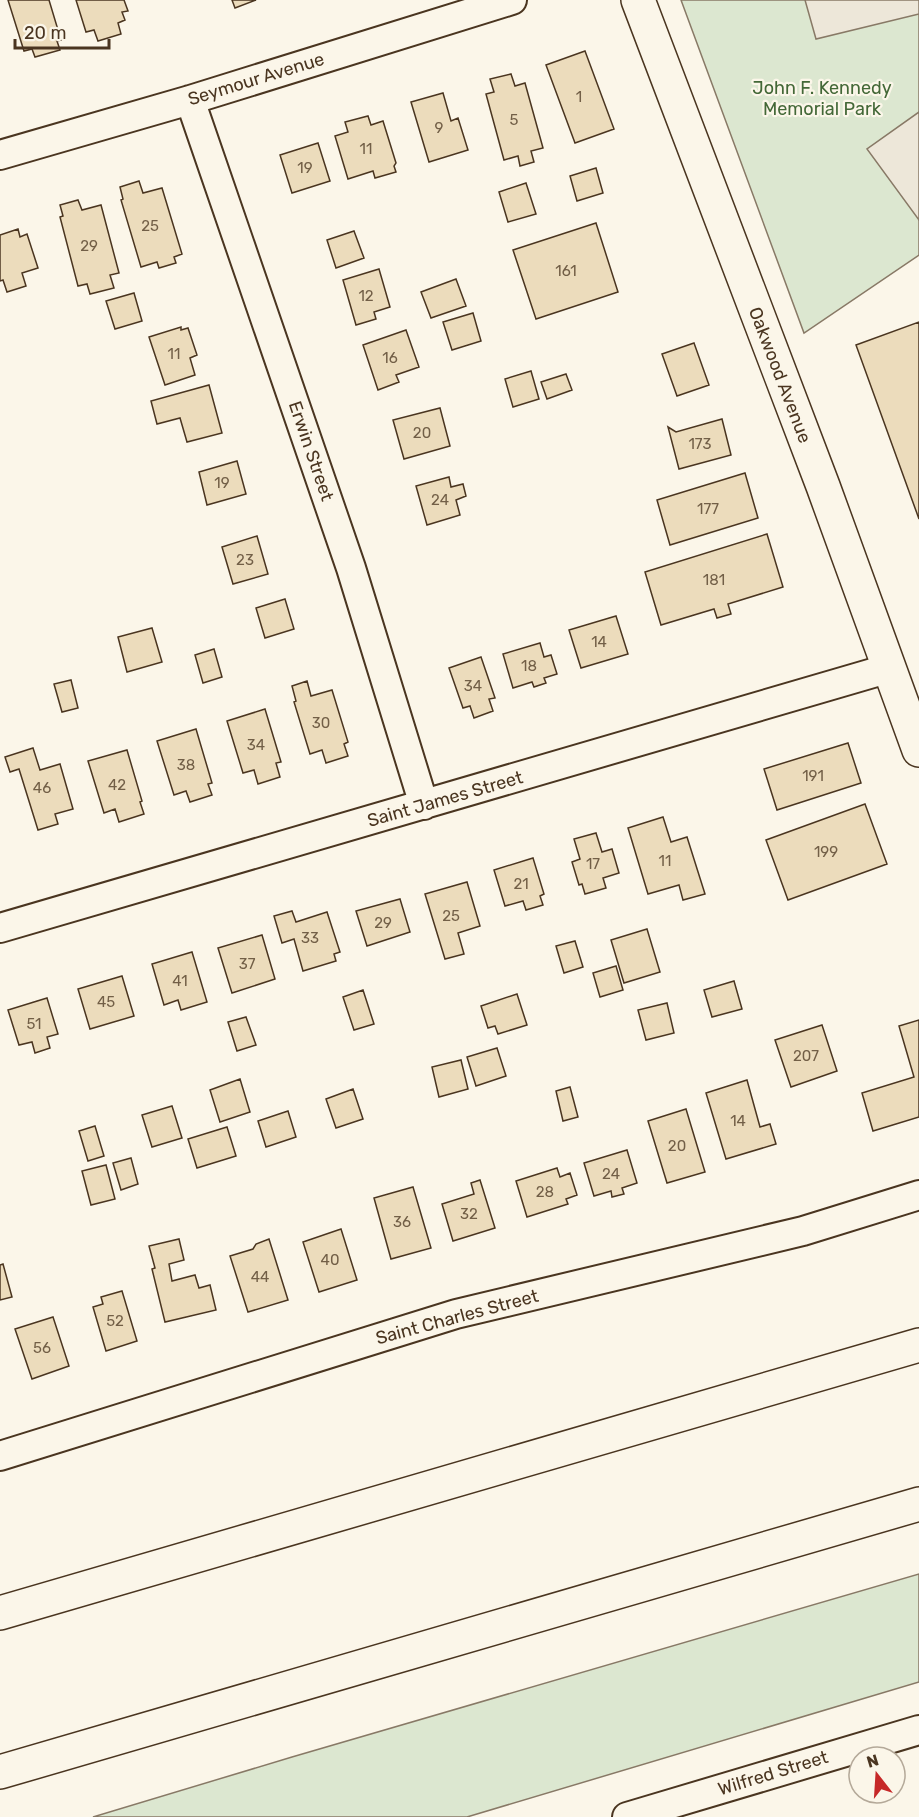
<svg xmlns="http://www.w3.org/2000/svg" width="919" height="1817" font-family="Rubik,sans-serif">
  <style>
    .green { fill: #dce7d0; stroke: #887966; stroke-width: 1.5 }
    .parking { fill: #ede7d9; stroke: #887966; stroke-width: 1.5 }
    .building { fill: #ecdcbc; stroke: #4a3520; stroke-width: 1.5 }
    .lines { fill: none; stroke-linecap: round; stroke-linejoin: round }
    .street-casing { stroke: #4a3520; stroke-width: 32 }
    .secondary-casing { stroke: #4a3520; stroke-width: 36 }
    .highway-casing { stroke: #4a3520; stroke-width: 36 }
    .street { stroke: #fbf6e9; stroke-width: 28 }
    .secondary { stroke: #fbf6e9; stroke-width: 33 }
    .highway { stroke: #fbf6e9; stroke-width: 33 }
    .labels { text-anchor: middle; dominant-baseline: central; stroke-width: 4.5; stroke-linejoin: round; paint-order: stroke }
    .number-label { font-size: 15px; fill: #725f47 }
    .street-label { font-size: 18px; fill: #4a3520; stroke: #fbf6e9 }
    .park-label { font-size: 18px; fill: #436837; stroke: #fbf6e9 }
  </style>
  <rect width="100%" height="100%" fill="#fbf6e9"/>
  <path class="green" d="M681,0H919V255L804,333Z
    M919,1574V1682L467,1817H93L292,1757Z"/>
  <path class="parking" d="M805,0H919V14L816,39Z
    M919,112V220L867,149Z"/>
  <path class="building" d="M8,0H49L61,40L57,41L60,50L35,57L32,49L24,51Z
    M76,0H124L128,11L122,12L125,20L118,23L121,34L98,41L94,30L86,32Z
    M232,0H256L235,8Z
    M585,51L614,129L575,143L546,65Z
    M511,74L515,86L525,83L543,148L531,151L534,162L520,166L518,156L504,160L486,94L494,92L490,79Z
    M443,93L451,121L458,118L468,150L429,162L411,102Z
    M368,116L371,125L383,121L396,163L394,166L396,172L375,178L373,171L348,179L335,136L348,132L345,122Z
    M318,143L330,181L292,193L280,155Z
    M596,168L603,193L577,201L570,176Z
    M139,181L143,193L162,188L182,254L174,257L176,263L159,268L157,262L141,267L121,200L123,199L120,187Z
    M526,183L536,214L508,222L499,192Z
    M78,200L82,210L101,205L119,273L110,275L114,288L90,294L87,284L78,286L60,217L63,216L60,205Z
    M596,223L618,292L536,319L513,250Z
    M18,229L20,237L27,234L38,268L22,273L26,286L7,292L3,280L0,281V235Z
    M354,231L364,258L336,268L327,240Z
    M379,269L390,307L374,312L376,319L356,325L343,280Z
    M456,279L466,306L431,318L421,292Z
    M134,293L142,321L115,329L106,301Z
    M473,313L481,341L452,350L443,322Z
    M919,322V519L856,345Z
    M181,327V330L188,328L197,355L190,358L195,375L165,385L149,337Z
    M406,330L419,367L396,375L399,382L378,390L363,345Z
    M694,343L709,385L677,396L662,354Z
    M531,371L539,399L513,407L505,379Z
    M566,374L572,390L547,399L541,382Z
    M209,385L222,433L187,442L180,418L157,424L151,401Z
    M440,408L450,446L404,459L393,420Z
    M722,419L731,455L679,469L668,427L676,432Z
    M237,461L246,494L207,505L199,472Z
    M745,473L758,518L670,545L657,500Z
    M449,477L451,487L463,484L466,496L456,500L460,515L427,525L416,486Z
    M767,534L783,587L728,604L731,614L717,618L714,609L661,625L645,572Z
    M257,536L268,574L233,584L222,547Z
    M285,599L294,629L265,638L256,608Z
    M616,616L628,654L581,668L569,630Z
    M152,628L162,662L127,672L118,637Z
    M540,643L544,657L551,655L557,674L544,678L546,683L534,687L532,682L513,688L503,654Z
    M214,649L222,677L203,683L195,655Z
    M481,657L495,698L489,699L493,711L474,718L470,706L463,708L449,668Z
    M71,680L78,708L62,712L54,684Z
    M307,681L311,696L332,690L348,742L344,744L348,756L326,763L322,750L310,754L294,702L296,701L292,686Z
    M265,709L281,762L276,763L280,777L258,784L254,770L243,773L227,721Z
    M196,729L212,783L208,784L212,795L190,802L186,791L174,795L157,741Z
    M848,743L861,783L777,810L764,769Z
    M33,748L40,770L60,764L73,809L55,814L58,824L38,830L19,769L10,772L5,757Z
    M127,750L142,801L140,802L144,814L119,822L115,809L104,813L88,761Z
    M865,804L887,864L788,900L766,840Z
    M663,817L671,842L687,837L705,894L683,900L679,885L648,894L628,828Z
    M596,833L602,852L612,849L619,873L603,878L606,888L585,894L582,884L579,885L572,862L580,859L574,839Z
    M533,858L544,894L540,896L543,905L526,910L523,901L505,906L494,870Z
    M467,882L480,926L458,933L464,954L445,959L425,894Z
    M400,899L410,932L367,946L356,911Z
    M292,911L296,922L327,912L340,952L334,954L336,961L303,971L294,939L282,943L274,916Z
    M647,929L660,972L624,983L611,940Z
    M262,935L275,979L232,993L218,948Z
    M575,941L583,967L564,973L556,946Z
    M192,952L207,1002L181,1010L178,1000L164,1005L152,964Z
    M616,966L623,990L600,997L593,973Z
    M122,976L134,1016L90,1029L78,989Z
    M734,981L742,1009L712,1017L704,990Z
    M363,990L374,1024L354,1030L343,997Z
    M517,994L527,1025L498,1034L495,1026L488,1028L481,1006Z
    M47,998L58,1034L47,1037L50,1048L35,1053L32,1042L19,1045L8,1010Z
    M667,1003L674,1033L646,1040L638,1010Z
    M246,1017L256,1045L237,1051L228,1022Z
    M919,1020V1117L873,1131L862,1093L914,1077L899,1026Z
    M822,1025L837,1071L791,1087L775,1040Z
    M497,1048L506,1076L476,1086L467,1057Z
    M461,1060L468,1089L439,1097L432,1067Z
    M240,1079L250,1112L220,1122L210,1090Z
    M747,1080L760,1127L770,1124L776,1144L726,1159L706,1093Z
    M570,1087L578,1117L563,1121L556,1091Z
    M353,1089L363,1119L336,1128L326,1099Z
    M172,1106L182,1138L152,1147L142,1115Z
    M686,1109L705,1172L667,1183L648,1121Z
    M288,1111L296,1137L266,1147L258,1121Z
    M95,1126L104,1156L88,1161L79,1131Z
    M227,1127L236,1156L197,1168L188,1139Z
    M627,1150L637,1183L622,1188L624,1194L612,1197L611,1191L594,1196L584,1163Z
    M131,1158L138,1184L121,1190L113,1163Z
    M106,1165L115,1199L91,1205L82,1171Z
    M557,1168L560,1177L570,1173L577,1195L566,1199L568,1204L527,1217L516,1181Z
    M480,1180L495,1228L453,1241L442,1204L474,1194L471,1183Z
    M413,1187L431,1248L391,1259L374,1198Z
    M341,1229L357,1280L319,1292L303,1242Z
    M179,1239L184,1260L169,1264L172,1281L195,1275L199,1288L210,1285L216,1310L165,1322L152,1269L155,1268L149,1246Z
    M269,1239L288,1300L248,1312L230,1256L253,1249L256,1244Z
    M3,1264L12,1297L0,1300V1265Z
    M122,1291L137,1341L106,1351L93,1307L103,1304L101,1297Z
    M53,1317L69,1366L32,1379L15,1329Z"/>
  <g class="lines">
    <defs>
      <path id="street" d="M190,100L351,568L424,805
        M0,155L190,100L512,0
        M0,928L890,668
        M0,1456L456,1314L803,1231L919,1195
        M627,1817L919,1730"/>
      <path id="secondary" d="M638,0L823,486L919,750"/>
      <path id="highway" d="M0,1613L919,1345
        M0,1772L919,1504"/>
    </defs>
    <use href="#street" class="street-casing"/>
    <use href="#secondary" class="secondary-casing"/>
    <use href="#highway" class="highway-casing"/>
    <use href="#street" class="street"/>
    <use href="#secondary" class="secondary"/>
    <use href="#highway" class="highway"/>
  </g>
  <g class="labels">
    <g class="number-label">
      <text x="579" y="97">1</text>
      <text x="514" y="120">5</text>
      <text x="439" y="128">9</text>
      <text x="366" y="149">11</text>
      <text x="305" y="168">19</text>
      <text x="150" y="226">25</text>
      <text x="89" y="246">29</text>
      <text x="566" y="271">161</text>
      <text x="366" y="296">12</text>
      <text x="174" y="354">11</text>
      <text x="390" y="358">16</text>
      <text x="422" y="433">20</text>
      <text x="700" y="444">173</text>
      <text x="222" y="483">19</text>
      <text x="440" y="500">24</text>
      <text x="708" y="509">177</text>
      <text x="245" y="560">23</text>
      <text x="714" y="580">181</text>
      <text x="599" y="642">14</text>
      <text x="529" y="666">18</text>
      <text x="473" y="686">34</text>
      <text x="321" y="723">30</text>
      <text x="256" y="745">34</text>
      <text x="186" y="765">38</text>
      <text x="813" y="776">191</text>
      <text x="117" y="785">42</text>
      <text x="42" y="788">46</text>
      <text x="826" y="852">199</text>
      <text x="665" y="861">11</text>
      <text x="593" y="864">17</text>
      <text x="521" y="884">21</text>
      <text x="451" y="916">25</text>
      <text x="383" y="923">29</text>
      <text x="310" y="938">33</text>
      <text x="247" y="964">37</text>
      <text x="180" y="981">41</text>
      <text x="106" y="1002">45</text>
      <text x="34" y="1024">51</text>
      <text x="806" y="1056">207</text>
      <text x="738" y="1121">14</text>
      <text x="677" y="1146">20</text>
      <text x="611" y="1174">24</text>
      <text x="545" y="1192">28</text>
      <text x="469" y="1214">32</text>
      <text x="402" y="1222">36</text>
      <text x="330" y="1260">40</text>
      <text x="260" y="1277">44</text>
      <text x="115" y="1321">52</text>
      <text x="42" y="1348">56</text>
    </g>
    <g class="street-label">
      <text transform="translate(256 79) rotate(-17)">Seymour Avenue</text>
      <text transform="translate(780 375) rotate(69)">Oakwood Avenue</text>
      <text transform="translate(311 451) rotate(71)">Erwin Street</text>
      <text transform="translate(445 799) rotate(-16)">Saint James Street</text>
      <text transform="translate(457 1317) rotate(-15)">Saint Charles Street</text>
      <text transform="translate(773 1773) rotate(-17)">Wilfred Street</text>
    </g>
    <g class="park-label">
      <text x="822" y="88">John F. Kennedy<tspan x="822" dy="21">Memorial Park</tspan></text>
    </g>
  </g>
  <g transform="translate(877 1775) rotate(343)"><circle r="28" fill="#fbf6e9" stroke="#b4a999" stroke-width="1.5"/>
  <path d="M0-4.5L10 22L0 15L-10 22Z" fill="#c62828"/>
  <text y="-9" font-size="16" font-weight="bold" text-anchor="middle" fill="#4a3520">N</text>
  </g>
  <path d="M15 39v9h94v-9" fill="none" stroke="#4a3520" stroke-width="3"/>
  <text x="24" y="39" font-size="18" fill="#4a3520" stroke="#fbf6e9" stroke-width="4.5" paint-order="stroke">20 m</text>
</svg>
